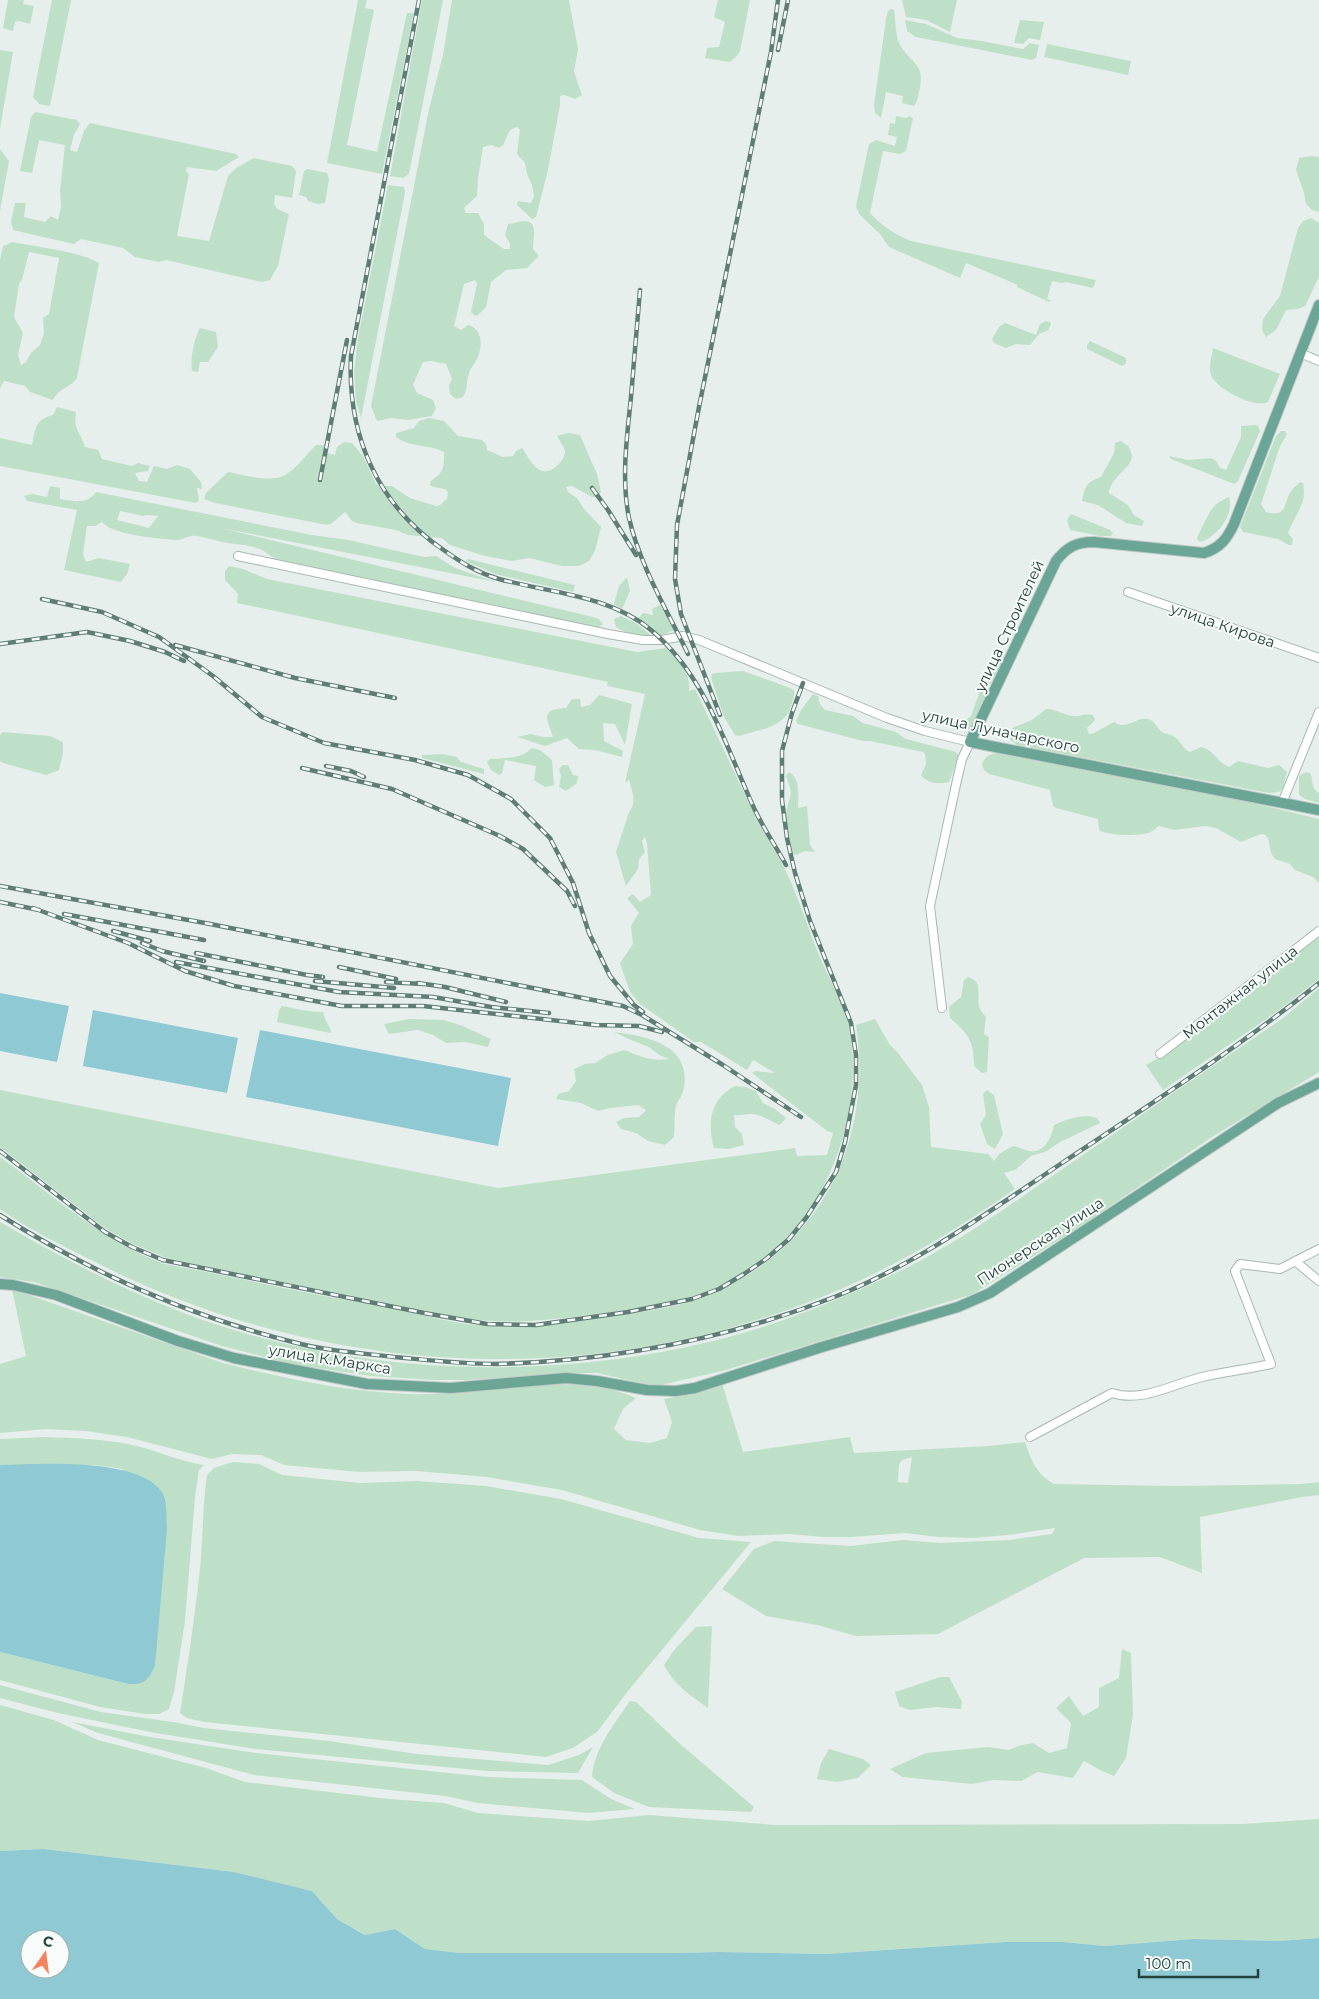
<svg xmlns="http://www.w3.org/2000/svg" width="1319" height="1999" font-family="Montserrat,sans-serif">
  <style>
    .green { fill: #bfe0c8; fill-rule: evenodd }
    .water { fill: #8ec9d4; fill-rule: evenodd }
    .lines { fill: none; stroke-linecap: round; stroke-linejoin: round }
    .minor-casing { stroke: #a8b8b2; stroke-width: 10 }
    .major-casing { stroke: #c2cac8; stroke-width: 12 }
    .minor { stroke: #fff; stroke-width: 8 }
    .major { stroke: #6aa596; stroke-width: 10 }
    .rail-casing { stroke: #5f7d75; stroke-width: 4.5 }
    .rail { stroke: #f7fbf9; stroke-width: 2.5; stroke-dasharray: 8; stroke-linecap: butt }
    .labels { text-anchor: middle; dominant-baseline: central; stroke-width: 4; stroke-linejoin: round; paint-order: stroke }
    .street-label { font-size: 15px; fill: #24423a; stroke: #f7fbf9 }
  </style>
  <rect width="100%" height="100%" fill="#e6efeb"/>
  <path class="green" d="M8,0H24L23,4L34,6L30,24L19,21L15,22L13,31L3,28Z
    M52,0H71L50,106L39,104L33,97Z
    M358,0H367L365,8L374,10L347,145L377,152L407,13H414L382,174L327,163Z
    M422,0H443L409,174L403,178L390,176Z
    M452,0H569L578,49L574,72L582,95L575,99L564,95L560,96V105L548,170L536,217L532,219L517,205L518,201L531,203L534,196L532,185L527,174L525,163L517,154L520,130L517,127L510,130L503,145L499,148L491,145L483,147L478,178L477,196L464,208L466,213H478L484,224V235L504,249H510V244L505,235L508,224C514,224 519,221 524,221C540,221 532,241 533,249L539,256L527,268L506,270L491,282L486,307L477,316L474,315L471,312L477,284L475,280L464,284L454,326L461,330L468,325C484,329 482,348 477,359C475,364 470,368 469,374C466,382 468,389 463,397L456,399L450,394L449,386L452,379L446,364L431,361L423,362L413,385L417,393L433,400L436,408L432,416L408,420L392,418L377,421L371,406L429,109L443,55Z
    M718,0H750L740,51L736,57L730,62L705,58L707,48L719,47L725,22L714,17Z
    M902,0H957L950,32L926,20L906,17Z
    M891,9L894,10C896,20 895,36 900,45C912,65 926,63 919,92C918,97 917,102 914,106L902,103L903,96L886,92L881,118L875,113L874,105L886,19L888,11Z
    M905,20L926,24L957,38L982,41L1023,49L1030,43L1039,45L1036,58L1032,60L916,37L907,31Z
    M1020,20L1044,22L1040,40L1029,38L1023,44L1014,43Z
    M1047,44L1131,61L1128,75L1044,57Z
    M0,50L13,52L0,129Z
    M35,112L77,120L80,124L74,135L70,150L77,152L84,131L90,123L236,154L239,157L216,171L187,167L186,171L189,174L177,236L209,241L228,176L236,168L254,158L292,166L296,171L292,198L275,195L274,203L277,209L289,214L278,266L270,280L262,282L166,260L159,262L135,257L123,248L81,239L74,244L13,230L11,221L15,203H26L24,217L45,222L51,216L58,220L61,207L60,190L65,145L39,140L32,173L20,171L31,117Z
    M896,116L906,118L910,116L913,118L906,151L900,154L883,151L870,213C882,226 894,234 911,241L1096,280L1093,288L1066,282L1062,283L1052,281L1047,299L1051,300L1049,302L1017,287L1018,285L966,263L960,278L889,247L880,234L859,214L856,206L869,144L876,140L895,146L897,137L888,135L890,123L895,124Z
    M0,149L9,161L0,211Z
    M1312,156L1319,157V212L1312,210L1306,204L1304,193L1296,170L1299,158Z
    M307,169L327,173L329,179L325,203L318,204L308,201L306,197L299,195L304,171Z
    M388,185L404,187L405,193L361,418L356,401L354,371L358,338Z
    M1311,218L1319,223V277L1305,306L1298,309L1286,310L1276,330L1266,337L1262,330L1263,319L1280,296L1298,228L1303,221Z
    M12,242C36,247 79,251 99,263L77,378C69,389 60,387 53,400L30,392L25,386L4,381L0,389V260L3,246ZM29,252L59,258L49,314L43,318L44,333L40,345L31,353L26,362L21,365L18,355L23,333L14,317L19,284L22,280Z
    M1046,321L1050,322L1051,325L1048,330L1039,334L1030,345L1016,344L1006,348L994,343L992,339L999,327L1005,323L1036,335L1040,324Z
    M200,328L216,332L218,347L208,362H200L198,372L192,371C190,358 194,339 200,328Z
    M1090,341L1126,358V363L1122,366L1087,349V345Z
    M1213,348L1280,374L1268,402C1255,409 1216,389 1211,375C1208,367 1212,356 1213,348Z
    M57,407L76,412C73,432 80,429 85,447L98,450L102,459L132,466L138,463L150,466L148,471L135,473L139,481L147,482L154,466L167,469L177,465L190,469L201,482L202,489L197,488L199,500L196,503L0,466V438L32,445C36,428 34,420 53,415Z
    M429,418L444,421L458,436L482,440L486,444L487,450L503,457L513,456L516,451L522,448C527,455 532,466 540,470C549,476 566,461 565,451C564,446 559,440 557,436L568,433L580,435L597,474L601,492L598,497H592L572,486L566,487L568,492L577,498L584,509L601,527L595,551L589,561L579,566H562L529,558L512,561L485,556L450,545L442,538L408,535L396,530L357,523L352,521L345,512L332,523L327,525L215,503L204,499L206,493L228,472C243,475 272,483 285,475C297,468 307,454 316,445H325L327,453L335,455L337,447L344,442L352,443L363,456L376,484L380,486H392L410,498L436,506L440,505L447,499L448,492L445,489L433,487L430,485L431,481C444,472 444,468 444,452C429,444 410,448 396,437V433L414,428L419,421Z
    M1255,425L1258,426L1260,431L1238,481L1234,484L1171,459L1169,456L1188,460L1211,458L1216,461L1220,468L1226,470L1241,437V426Z
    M1281,431H1285L1287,434L1280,446L1261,504L1266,512C1288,518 1283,503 1291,491C1293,488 1297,485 1300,482L1303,483C1308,503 1294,516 1288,533L1293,539L1292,545H1289L1278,539L1243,532L1240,527L1276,436Z
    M1121,441L1128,446C1130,449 1132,454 1132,457C1131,468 1110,478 1109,493L1128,505L1134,515L1144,521L1142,526L1126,523L1098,505L1082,501C1086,485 1085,483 1101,477L1114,453L1115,443Z
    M50,486L60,488V499C74,501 87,505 96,492L312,535L348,540L424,557L436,556L455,568L496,582L221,528L593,617L599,619L603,624L598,628L280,561C272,558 268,553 260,549C248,544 235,545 222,542C213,540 205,537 196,536C188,535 184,540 177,540C160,539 113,535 102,522L95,526H87L83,554L86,562L99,558L130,564L127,574L121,582L64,570L77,510L27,501L24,496L32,494L47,497ZM120,511L143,516L146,515L158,516L149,528L117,520Z
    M1229,497C1235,515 1216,538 1200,542L1197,539L1198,535C1208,517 1209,505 1229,497Z
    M1071,514L1110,530L1113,533L1111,536H1100L1070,530L1067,520Z
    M468,559L575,585L573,592L495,574L465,561Z
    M229,566L243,569L267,579L637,652L666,648C679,661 691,672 689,691L695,689C716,733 736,776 757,820C768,840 781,859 790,880C802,907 810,935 822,962C831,983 844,1003 849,1025C860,1081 848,1140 822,1189C800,1231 761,1267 718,1287C679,1304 632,1309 590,1315C556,1319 524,1323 490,1321C451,1319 411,1308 373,1300C303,1286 233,1273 164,1257L133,1244L106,1229L0,1147V1090L498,1188L795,1148L797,1156L827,1155L833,1133L827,1131L752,1073L755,1071L775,1073L753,1060L747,1070L701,1042H694L640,1004L630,992L620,963L633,944L631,926L639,913L627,898L633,894L640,902L651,895L647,844L645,837L642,841L645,852L639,859L638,869L626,886L616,852L629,812C637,803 632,791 629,780L625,783L645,694L607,686L608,682L237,603L238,594L225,580V571Z
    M627,577L630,591L622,609L614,604L619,586Z
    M660,605L665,612L674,630L660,636L638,618L643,613L653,615L652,609Z
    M621,616L636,623L652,636L627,633L616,627L614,619Z
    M1002,657L1004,659L1003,662L992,681L970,729L954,730L952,728V722L957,720L967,719L971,716L980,691L997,660Z
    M743,671L790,688L794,690C795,696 793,700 791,706C785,728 758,730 739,736L735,735L724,717L711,678L712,674L715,673Z
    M813,694L818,696L820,704L825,710L853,716L863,723L896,732L906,739L956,752L958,755V759L949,782C940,785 926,783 921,775L926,764L925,754L923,752L870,741H863L798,724L796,721L801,710Z
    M599,695L632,704L625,745L615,724L603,723L604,741L623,751L622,757L595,750L579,749L567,738L545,746L517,737L531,734L543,737H553C547,719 539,709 566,708L572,699H580L581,707L590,705Z
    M1046,709C1056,709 1064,715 1073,716C1080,717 1085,713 1093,715L1095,720L1087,728L1089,734L1094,733L1114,722C1127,732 1137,714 1151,720C1155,723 1158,729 1162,732C1166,734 1170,734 1173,736C1181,740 1182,749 1190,752L1201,747C1214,750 1217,762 1229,767L1238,761L1268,768L1279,765L1287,772L1283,788L1279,792L1269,793L1017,745L1008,738L1012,728L1032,720Z
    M3,732L50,736L63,742V753L59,770L46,775L3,763L0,761V735Z
    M531,748L540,750L552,760L554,785L545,787L534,780L536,766L505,760L502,773L499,775L491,770L487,762L490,759C502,758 524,759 531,748Z
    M997,753L1241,800L1319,819V883L1313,877L1295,870L1290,864L1275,859L1271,853L1268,838L1265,835L1261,834L1241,842L1216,828L1205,826L1174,830L1159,826C1156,828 1152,832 1148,833C1138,836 1108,836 1099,830L1098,819L1056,808L1053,806L1050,790L989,774L984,770L982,764C985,757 989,754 997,753Z
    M443,754L457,757L461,762L484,769V774L422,758V755Z
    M563,765H568L573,775L578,776L577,783L566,791L559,787L561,776L559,769Z
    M789,772C801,779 798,795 798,808L807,806L810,845L815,852L805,851L796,855L791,853C787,841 784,827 786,814C789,793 795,800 786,776Z
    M1306,772L1310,773C1314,780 1310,788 1319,793V803L1305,799L1299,795V776Z
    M1319,937V979L1275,1013L1163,1090L1146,1065L1175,1048Z
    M968,977C983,981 977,994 979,1006C980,1010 983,1014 986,1017L984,1034L989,1037L987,1072L982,1073L974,1066C974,1040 968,1034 950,1018L949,1007L961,997L964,980Z
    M1319,988V1072L1212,1137L1081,1226L973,1294L726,1370L661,1385L646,1384L597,1373H569L467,1380H434L371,1376L292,1364L222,1346L34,1282L0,1277V1222C57,1255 115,1286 176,1310C342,1375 537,1383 709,1342C777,1326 844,1298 906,1268C963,1240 1015,1201 1067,1166C1138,1117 1210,1068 1282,1019Z
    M282,1006C297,1009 309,1012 323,1012L325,1019L331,1030L330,1033L277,1022L279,1010Z
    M409,1019L443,1020L463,1026L491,1039L488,1047L465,1042L446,1043L433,1035L418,1030L389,1034L384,1024Z
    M875,1019L890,1045L898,1053L922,1085L929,1107L931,1147L988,1154L994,1161L999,1154L1013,1146C1018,1147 1024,1150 1029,1151C1044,1154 1052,1137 1054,1125C1066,1119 1085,1113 1097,1118L1100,1123L1060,1142L1047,1151L1031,1156L1015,1170L1004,1173L1015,1189C946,1237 880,1276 801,1305C571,1391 313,1373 95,1262C63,1246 30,1230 0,1209V1157C53,1195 103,1242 165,1264C215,1273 264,1284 314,1294C337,1299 361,1301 384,1306C418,1314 454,1324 489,1326C526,1328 562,1323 599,1318C639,1312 684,1308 720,1290C824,1241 873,1137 856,1025Z
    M614,1032C648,1036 691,1045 684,1088C683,1095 678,1100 676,1106C674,1115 675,1127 674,1137L665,1145L648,1141L636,1133L621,1129L616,1122L624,1118L639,1117L646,1110L638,1105L610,1108L598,1111L581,1103L556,1099L558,1094L569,1091L576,1081L574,1069L585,1064L595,1063L608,1055L624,1050C639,1056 653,1062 669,1059L659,1055L649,1047L631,1040Z
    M735,1086L745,1087L756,1091L763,1103L775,1109L786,1118L780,1125C771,1122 760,1113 750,1114C744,1114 741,1116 734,1115L735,1127L742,1134L744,1145L729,1149L714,1148C707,1123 710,1099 735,1086Z
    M987,1090L994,1095L1003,1134L995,1149L987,1144L980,1124L986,1115L983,1094Z
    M12,1289L223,1363C284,1378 347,1392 410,1394C481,1397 570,1368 636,1398L623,1409L614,1429L626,1440L650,1443L667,1438L672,1422L664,1399L697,1393L722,1383L743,1452L850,1437L854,1453L988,1446L1025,1442C1031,1460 1037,1475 1054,1484L1176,1486L1301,1484L1319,1482V1495L1302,1497L1200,1517L1202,1573L1160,1557L1084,1558L938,1634L856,1636L817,1625L766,1616L722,1589L754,1549L774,1541L850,1546L903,1540L940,1543L1009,1540L1052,1534L1055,1528L1008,1535L973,1538L938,1537L906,1533L851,1537H823L790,1534L738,1536L700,1530L562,1490L487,1477L416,1471L360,1472L284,1465L261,1455L232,1454L212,1459L127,1437L86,1431L46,1429L0,1433V1364L26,1356ZM912,1457L908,1483L898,1482L899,1464L902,1460Z
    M46,1437C74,1438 101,1439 128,1444C154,1449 178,1461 204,1465L199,1470L195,1497L185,1621L174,1692L169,1709L159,1714H145L100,1707L0,1680V1652L128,1684L155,1666L156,1651L123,1469L94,1465H0V1439Z
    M233,1462L259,1464L282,1475L360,1483L417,1481L486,1486L561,1499L699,1538L751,1542L628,1691L597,1732L573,1748L546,1757L204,1722L187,1718L180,1713C188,1662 196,1610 201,1558C203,1530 203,1502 207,1475L214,1468Z
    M712,1626L708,1708C690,1695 674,1685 664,1665L675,1649L696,1627Z
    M1122,1649L1131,1653L1133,1715L1126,1758L1114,1776L1100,1770L1084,1761L1073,1778L1038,1772L1021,1781L993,1780L972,1784L902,1777L890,1769L926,1753L988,1747L1009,1750L1018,1746L1033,1743L1049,1753L1067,1748L1071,1723L1056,1708L1069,1696L1083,1716L1099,1707V1688L1119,1678Z
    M940,1677H949L962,1702L961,1709L936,1707L910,1710L899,1706L895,1692Z
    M0,1685L101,1712L173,1722L204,1728L329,1741L417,1754L548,1765L579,1755L593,1747L578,1773L487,1771L255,1749L150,1732L58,1713L0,1698Z
    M630,1701L636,1702L679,1743L754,1807L751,1812L649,1807L614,1793L592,1777C594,1749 614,1724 630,1701Z
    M0,1705L54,1720L98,1740L206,1768L245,1782L389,1799L444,1803L478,1813L589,1821L649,1815L776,1825L1242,1824L1319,1819V1938L1279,1941L1193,1939L1105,1946L1064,1942H1005L826,1954L718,1952L675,1953H460L425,1949L395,1929L366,1935L337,1919L312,1891L234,1872L44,1849L0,1851Z
    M72,1722L150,1737L256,1753L488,1777L582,1780L611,1799L635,1809L588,1813L478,1803L445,1796L254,1775L98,1733Z
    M829,1749L863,1759L871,1765L858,1778L837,1782L817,1779L821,1763Z"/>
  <path class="water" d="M0,993L69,1006L57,1062L0,1051Z
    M93,1010L238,1038L227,1093L83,1066Z
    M260,1030L511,1078L498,1146L246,1097Z
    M0,1465C39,1464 138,1457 162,1492C168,1501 166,1519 167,1529L155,1666C148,1680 145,1685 128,1684L0,1652Z
    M44,1849L234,1872L312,1891L337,1919L365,1935L395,1929L425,1949L460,1953H675L718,1952L826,1954L1005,1942H1064L1105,1946L1193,1939L1279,1941L1319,1938V1999H0V1851ZM30,1939H60V1969H30Z"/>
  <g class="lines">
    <defs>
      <path id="minor" d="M1300,353L1319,361
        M238,556L608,634L643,640H662L683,636L699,640L887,718L925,731L970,742L962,759L957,780L930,906L942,1008
        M1128,592L1319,658
        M1282,803L1319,712
        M1160,1054L1319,931
        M1295,1261L1319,1281
        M1030,1437L1112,1393C1141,1403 1173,1384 1202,1377C1224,1372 1248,1369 1271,1364L1235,1271L1240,1264L1280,1269L1319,1249"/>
      <path id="major" d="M1319,305L1234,524C1227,539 1220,548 1204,553L1094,542C1076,542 1067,547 1056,561L970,742L1319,810
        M0,1284L13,1285L56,1295L178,1341L234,1358L367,1384L451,1388L566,1378L597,1381L647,1390L676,1391L695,1388L822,1347L958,1307L990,1293L1278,1103L1319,1083"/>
    </defs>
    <use href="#minor" class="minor-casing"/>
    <use href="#major" class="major-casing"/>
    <use href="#minor" class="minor"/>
    <use href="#major" class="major"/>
    <defs>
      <path id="rail" d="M419,0L351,356C347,436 378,506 445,551C462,563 478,573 499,579C550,593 609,595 651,630C705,675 725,744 753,806C762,826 775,845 786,865
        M778,50L788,0
        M640,290C637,326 634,361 631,397C627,437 621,478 629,518C640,566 667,610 688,654
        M320,480L347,340
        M592,488L608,510L636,555
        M42,599L102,612L159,637L213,676L262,717L324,743L415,760L468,775L511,799L550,838L573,883L589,933L610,976L634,1005L643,1012
        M0,644L87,632L130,641L165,652L184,661
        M175,645L295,678L395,698
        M720,715L681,614L675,579L677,525L699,407L771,52L778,0
        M326,766L351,771L364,777
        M302,768L392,789L500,836L523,849L567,891L575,906
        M0,886L205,923L623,1006L642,1015L723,1065L801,1117
        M0,902L39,910
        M33,908L128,943L185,971L234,986L342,1006H423L596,1025L639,1026L662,1032
        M64,914L204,940
        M113,931L150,941
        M142,943L162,951L204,961
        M196,953L307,975L323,977
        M176,962L339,992L433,997L491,1007L549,1013
        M339,967L396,979
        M315,981L394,988
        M386,982L423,984
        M418,983L445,987L506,1002
        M0,1151L105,1232L132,1247L163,1260L424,1313L487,1324L536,1325L628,1312L692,1299L719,1289L744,1274L766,1259L789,1239L806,1218L836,1172L845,1142L856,1085V1055L851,1023L810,921L795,873L787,838L782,800V751L792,713L803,683
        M0,1215C90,1272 189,1316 293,1342C325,1351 361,1353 394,1357C428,1360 462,1364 496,1364C613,1361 728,1339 837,1296C918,1263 990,1211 1062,1163C1149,1105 1238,1048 1319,983"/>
    </defs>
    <use href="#rail" class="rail-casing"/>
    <use href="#rail" class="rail"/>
  </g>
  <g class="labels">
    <g class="street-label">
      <text transform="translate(1223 625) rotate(19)">улица Кирова</text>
      <text transform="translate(1009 626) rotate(-65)">улица Строителей</text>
      <text transform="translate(1001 731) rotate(12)">улица Луначарского</text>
      <text transform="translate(1240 992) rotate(-38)">Монтажная улица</text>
      <text transform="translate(1040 1241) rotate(-33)">Пионерская улица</text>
      <text transform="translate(330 1359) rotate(9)">улица К.Маркса</text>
    </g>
  </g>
  <g transform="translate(45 1954) rotate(14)"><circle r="24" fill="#f7fbf9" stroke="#a3b1ad"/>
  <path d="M0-4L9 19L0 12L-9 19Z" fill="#f4845f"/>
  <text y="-8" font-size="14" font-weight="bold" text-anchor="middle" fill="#24423a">С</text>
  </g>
  <path d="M1139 1969v8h119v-8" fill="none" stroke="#24423a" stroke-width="2.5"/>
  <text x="1146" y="1969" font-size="15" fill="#24423a" stroke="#f7fbf9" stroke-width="4" paint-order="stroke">100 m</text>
</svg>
